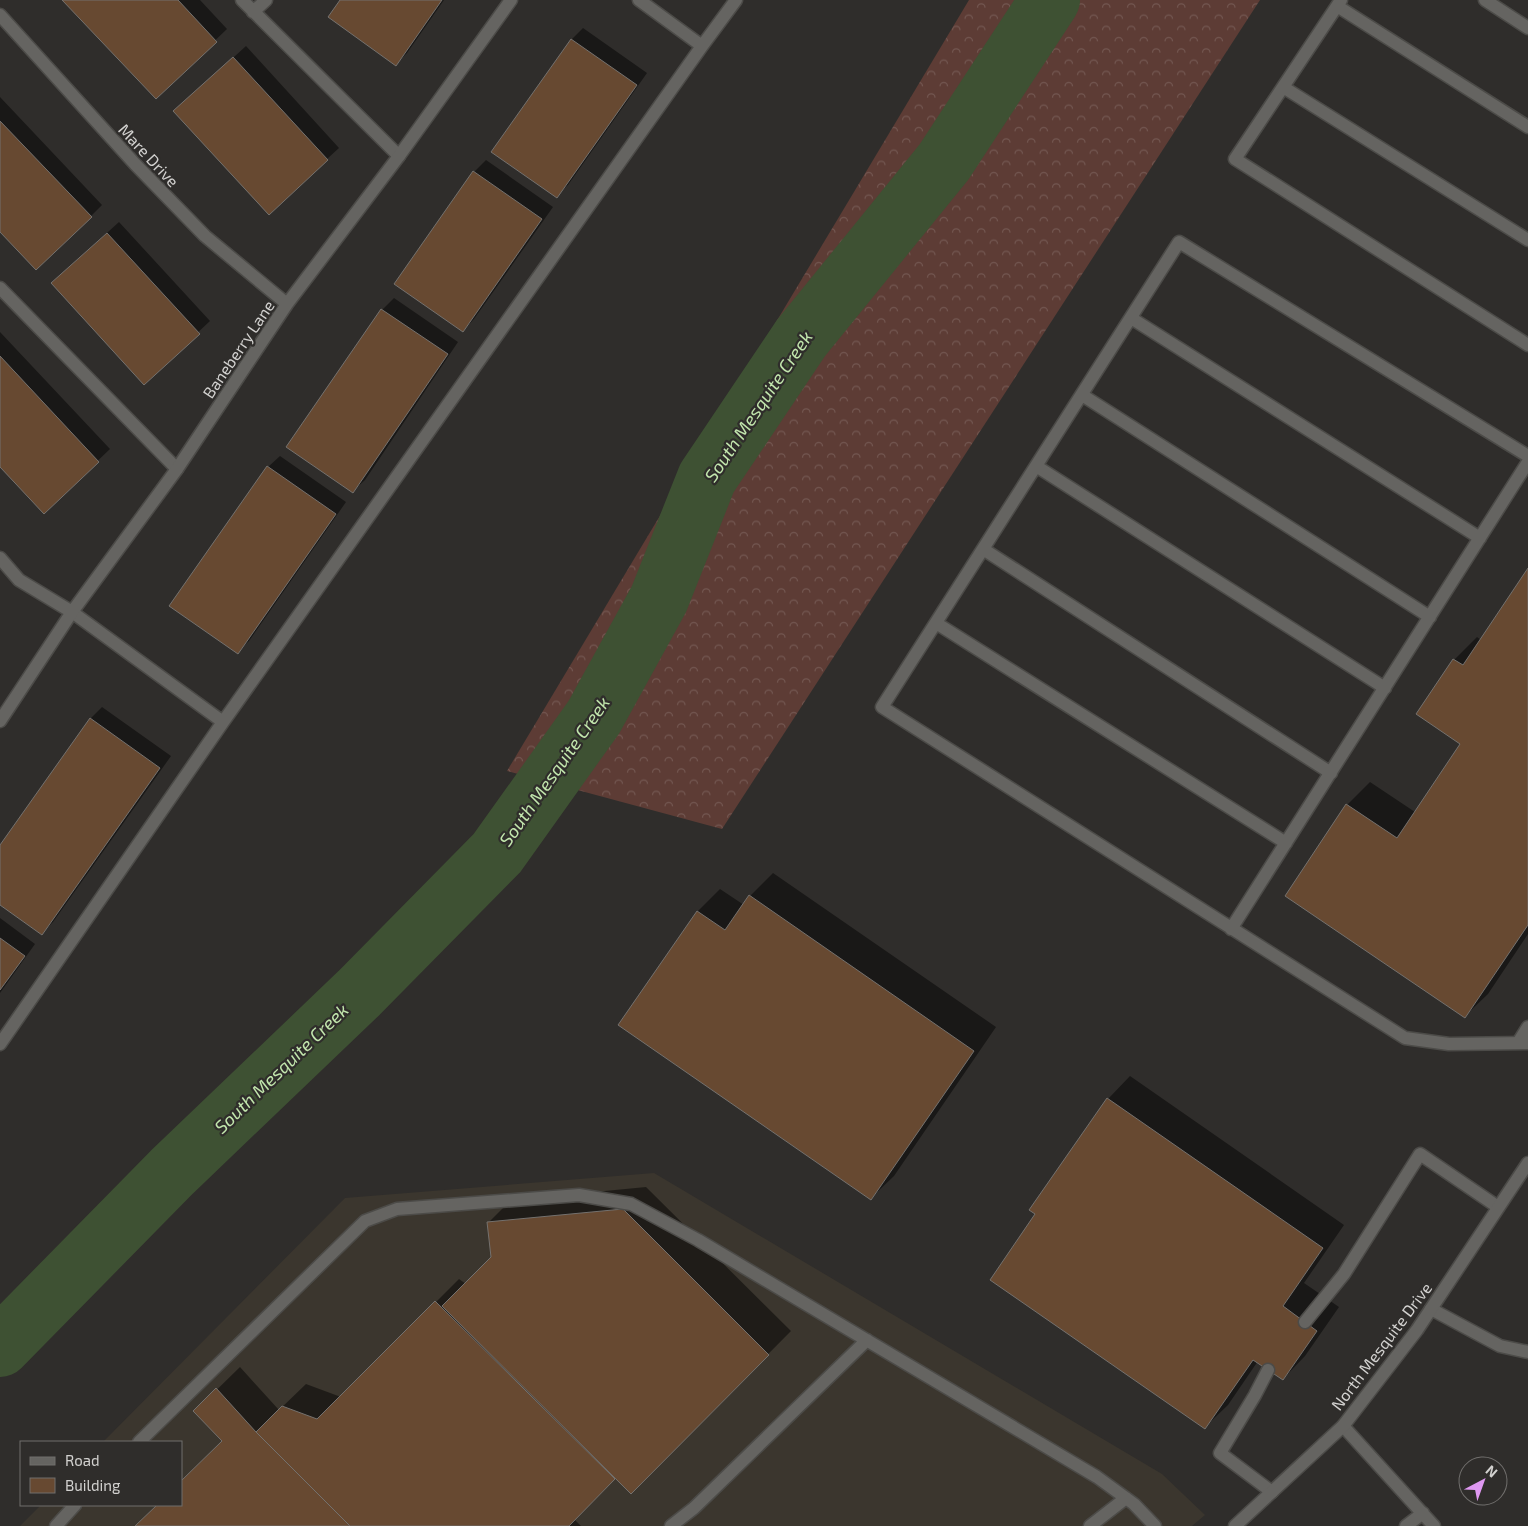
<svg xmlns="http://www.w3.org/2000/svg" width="1528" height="1526" font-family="'Exo 2',sans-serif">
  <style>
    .built { fill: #3b362e }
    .forest { fill: url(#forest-crowns) }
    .shadow { fill: #0007 }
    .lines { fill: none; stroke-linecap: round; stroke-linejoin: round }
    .river { stroke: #3e5133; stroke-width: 60 }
    .building { fill: #674931; stroke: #74716e }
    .service-casing { stroke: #4c4b48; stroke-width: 15 }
    .minor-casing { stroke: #4c4b48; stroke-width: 15 }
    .tertiary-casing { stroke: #4c4b48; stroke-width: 15 }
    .service { stroke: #656461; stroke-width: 12 }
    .minor { stroke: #656461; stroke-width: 12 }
    .tertiary { stroke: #656461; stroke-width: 12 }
    .labels { text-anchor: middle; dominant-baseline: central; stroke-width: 4.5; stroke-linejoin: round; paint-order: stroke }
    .street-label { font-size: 16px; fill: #d3d2d0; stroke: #2f2d2b }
    .water-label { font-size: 18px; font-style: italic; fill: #c2e6ad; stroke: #2f2d2b }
  </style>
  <defs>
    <pattern id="forest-crowns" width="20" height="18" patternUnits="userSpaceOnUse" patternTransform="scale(1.25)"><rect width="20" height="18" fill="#5d3c35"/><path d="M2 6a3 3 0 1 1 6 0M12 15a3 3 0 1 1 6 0" fill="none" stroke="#735751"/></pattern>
  </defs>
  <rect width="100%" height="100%" fill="#2f2d2b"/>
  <path class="built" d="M654,1173L1162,1474L1205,1515L1192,1526H20L41,1505H181V1442H103L345,1198Z"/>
  <path class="forest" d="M969,0H1260L722,829L507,771Z"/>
  <path class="shadow" d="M64,0H200L227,29L156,97Z
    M342,0H444L407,53L396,64Z
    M583,28L647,73L568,185L556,196L492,151L572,39Z
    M246,46L339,148L327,159L187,100Z
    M0,97L102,205L91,216L0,230Z
    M486,160L553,207L474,319L463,331L396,284L474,172Z
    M119,222L210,321L144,383L64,272Z
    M394,298L458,342L365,480L353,491L288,447L382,310Z
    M0,332L110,449L44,512L0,465Z
    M280,456L346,502L249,641L237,652L268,467Z
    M1528,570V934L1488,994L1465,1016L1347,805L1370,782L1415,812L1462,744L1454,660L1477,637L1481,640Z
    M102,707L171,756L53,922L42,933L0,903V847L91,718Z
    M773,873L996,1027L894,1176L871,1198L697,912L720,889L744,905L750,896Z
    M0,918L35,944L0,993Z
    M1130,1076L1344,1225L1304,1283L1339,1307L1305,1356L1283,1379L1258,1361L1228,1405L1205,1427L1037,1214L1108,1099Z
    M646,1187L791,1331L631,1492L616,1477L574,1519L581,1526H136L158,1505H181L224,1440L195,1411L240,1367L279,1410L306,1384L341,1397L459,1279L466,1284L492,1258L488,1223L511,1200Z"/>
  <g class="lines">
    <path class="river" d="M0,1347L172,1172L359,993L497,853L594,717L659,599L707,478L801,338L944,162L1050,0"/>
  </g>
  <path class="building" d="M62,0H178L217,42L156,99Z
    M340,0H442L396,66L328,17Z
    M571,39L637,85L557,198L491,152Z
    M233,57L328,160L269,215L173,111Z
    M0,121L92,217L36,270L0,232Z
    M473,171L542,219L463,332L394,284Z
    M107,233L200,334L144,385L51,283Z
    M381,309L448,354L353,493L286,447Z
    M0,356L99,462L44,514L0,467Z
    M267,466L336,514L238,654L169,606Z
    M1528,568V925L1465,1018L1285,896L1346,804L1397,838L1460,744L1416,714L1453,659L1463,665Z
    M90,718L160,768L42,935L0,905V845Z
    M749,895L974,1051L871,1200L618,1025L697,911L725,930Z
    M0,938L25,956L0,990Z
    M1107,1098L1323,1248L1283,1306L1317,1331L1283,1380L1253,1360L1205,1429L990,1280L1035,1214L1029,1210Z
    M623,1209L769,1355L631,1494L442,1306L491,1257L487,1222Z
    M435,1301L615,1479L569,1526H350L256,1432L282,1406L317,1419Z
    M216,1388L256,1432L350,1526H135L157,1505H181V1481L222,1441L193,1411Z"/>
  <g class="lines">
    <defs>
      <path id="service" d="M242,0L399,156
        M639,0L702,46
        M1341,0L1235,159L1528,345
        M1485,0L1528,28
        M1337,6L1528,127
        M253,12L266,0
        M1283,87L1528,240
        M0,288L177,469
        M1131,318L1480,538
        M1082,395L1430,617
        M1528,456L1179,242L882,707L1405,1038L1449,1044L1528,1043
        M1036,466L1385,688
        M983,549L1331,773
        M72,612L223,722
        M936,623L1286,843
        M1231,929L1528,462
        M1518,1043L1528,1027
        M0,1044L223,722L702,46L736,0
        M1431,1309L1500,1346L1528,1352
        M1305,1322L1344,1274L1420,1154L1498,1207
        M1268,1370L1255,1395L1220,1453L1272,1492
        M1343,1426L1434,1526
        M139,1442L365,1221L397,1209L579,1195L631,1204L698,1240L1097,1477L1134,1504L1155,1526
        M56,1526L75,1505
        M671,1526L694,1508L867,1340
        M1090,1526L1126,1498
        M1406,1526L1423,1513"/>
      <path id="minor" d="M0,15L135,164L205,236L287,304
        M0,558L19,580L72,612
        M0,721L72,612L177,469L287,304L399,156L511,0"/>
      <path id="tertiary" d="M1235,1526L1343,1426L1417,1330L1528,1163"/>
    </defs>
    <use href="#service" class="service-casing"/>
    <use href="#minor" class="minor-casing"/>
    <use href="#tertiary" class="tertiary-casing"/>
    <use href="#service" class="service"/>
    <use href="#minor" class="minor"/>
    <use href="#tertiary" class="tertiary"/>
  </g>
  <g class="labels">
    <g class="street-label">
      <text transform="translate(149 155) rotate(47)">Mare Drive</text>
      <text transform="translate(238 349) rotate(-56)">Baneberry Lane</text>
      <text transform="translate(1381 1346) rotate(-53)">North Mesquite Drive</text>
    </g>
    <g class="water-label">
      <text transform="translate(758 406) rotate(-56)">South Mesquite Creek</text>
      <text transform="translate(554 771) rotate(-55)">South Mesquite Creek</text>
      <text transform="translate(281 1068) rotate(-44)">South Mesquite Creek</text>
    </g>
  </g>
  <rect x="20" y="1441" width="162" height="65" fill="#2f2d2b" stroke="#716f6d"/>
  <rect x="30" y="1457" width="25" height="8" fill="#656461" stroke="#716f6d"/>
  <text x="65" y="1466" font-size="15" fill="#d3d2d0">Road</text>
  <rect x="30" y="1478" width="25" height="15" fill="#674931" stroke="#716f6d"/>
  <text x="65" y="1491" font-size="15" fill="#d3d2d0">Building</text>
  <g transform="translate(1483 1481) rotate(41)"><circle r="24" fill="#2f2d2b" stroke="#716f6d"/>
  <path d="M0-4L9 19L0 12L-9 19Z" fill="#df98f2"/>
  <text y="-8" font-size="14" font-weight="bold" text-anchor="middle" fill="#d3d2d0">N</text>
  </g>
</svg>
